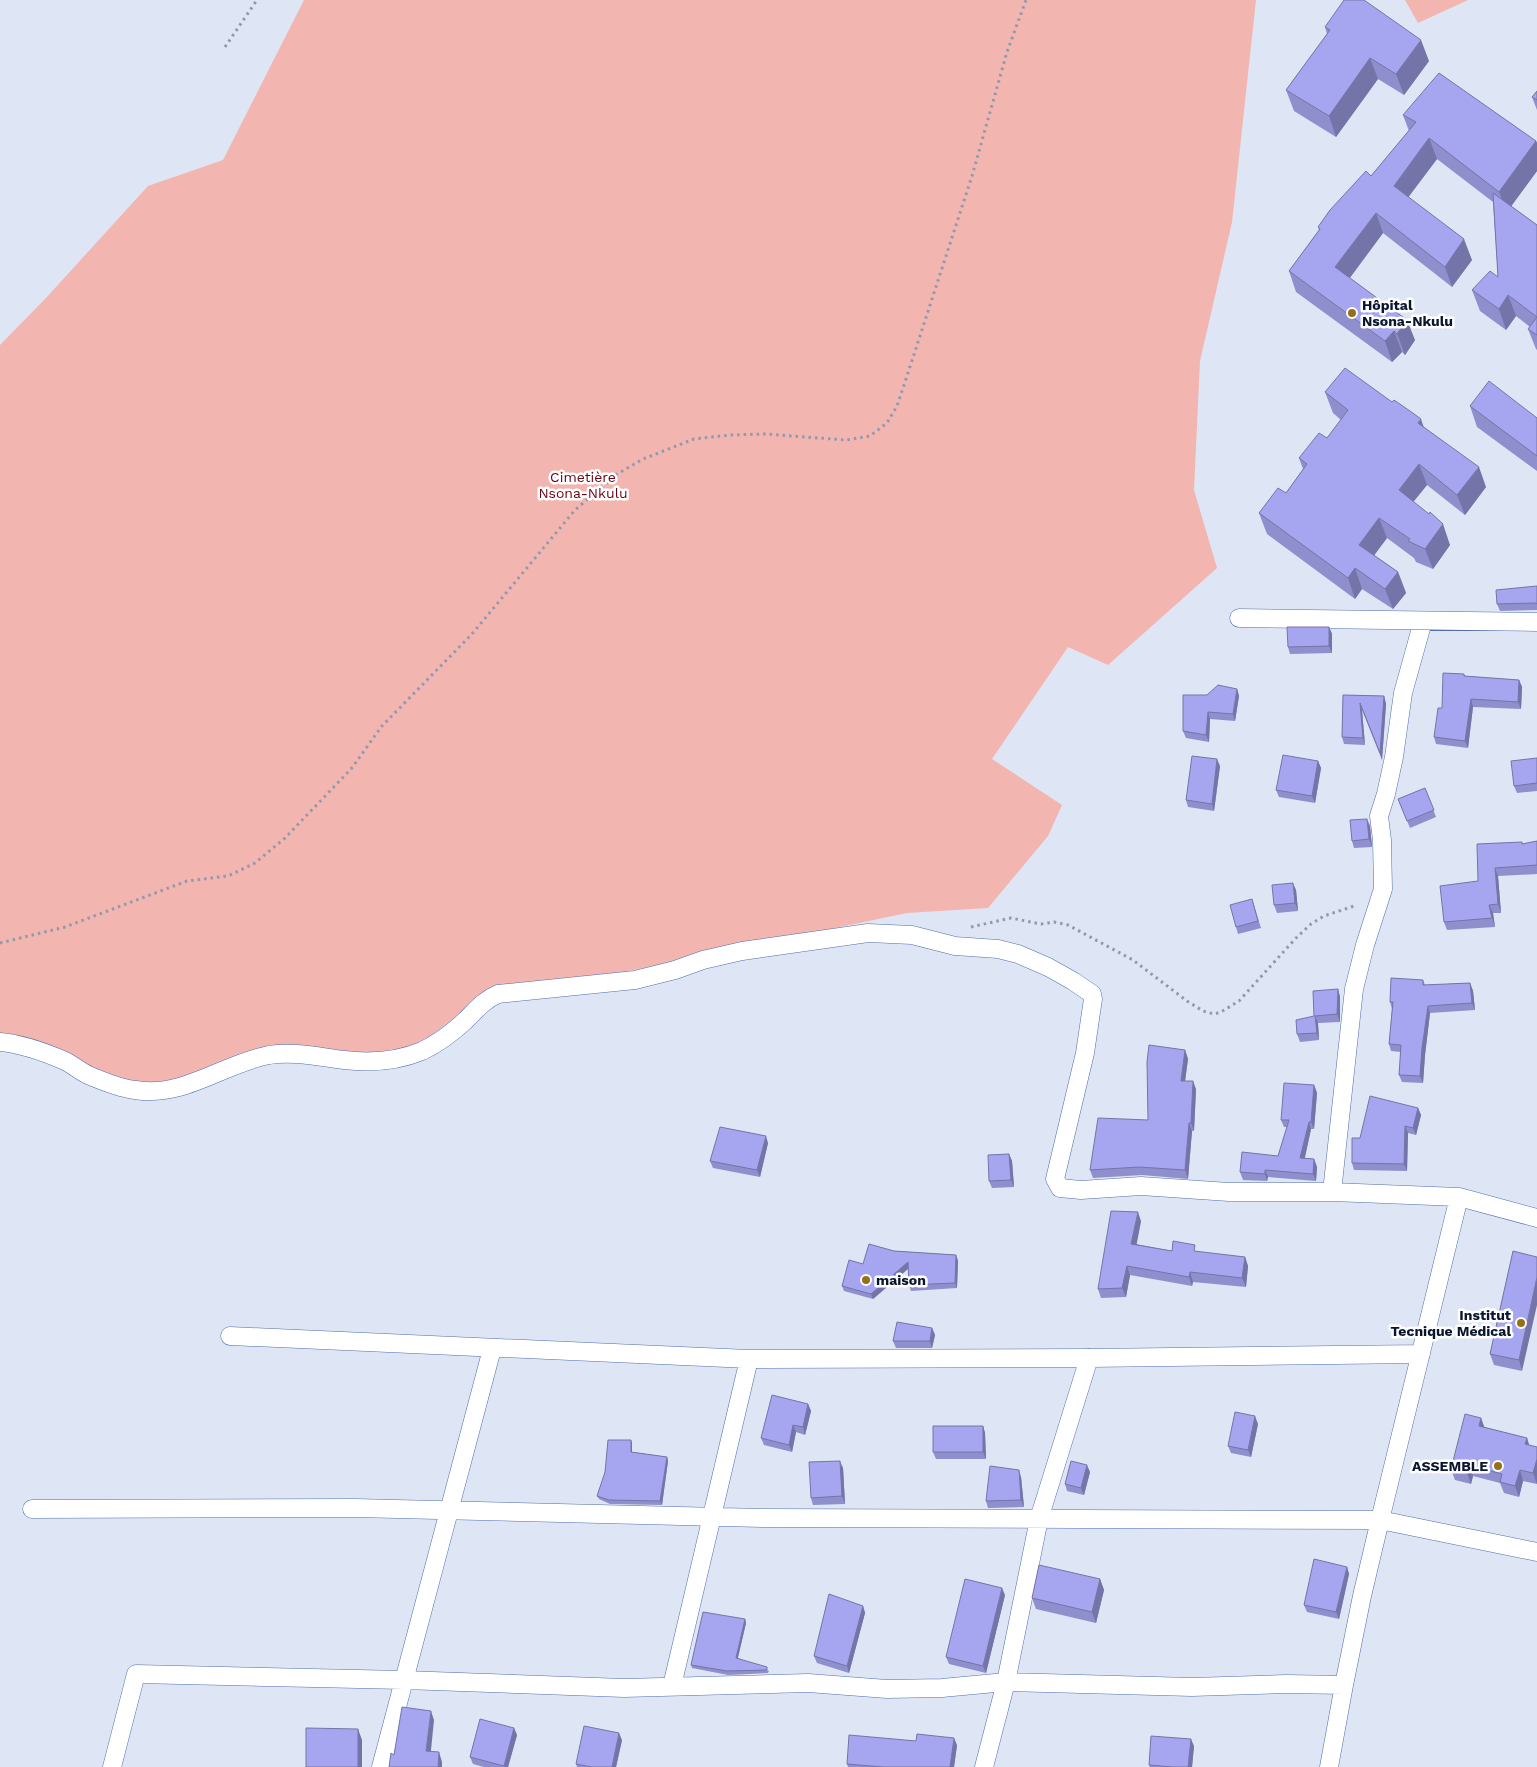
<svg xmlns="http://www.w3.org/2000/svg" width="1537" height="1767" font-family="'Work Sans',sans-serif">
  <style>
    .green { fill: #f3b5b0 }
    .lines { fill: none; stroke-linecap: round; stroke-linejoin: round }
    .minor-casing { stroke: #4f6eae; stroke-width: 19 }
    .path { stroke: #919aac; stroke-width: 3; stroke-dasharray: 2.5 4; stroke-linecap: butt }
    .minor { stroke: #fff; stroke-width: 18 }
    .wall { fill: #8f8fce }
    .shaded-wall { fill: #7474a8 }
    .building { fill: #a6a6f0; stroke: #7474a8 }
    .poi-dot { fill: #957019; stroke: #fff; stroke-width: 2 }
    .labels { text-anchor: middle; dominant-baseline: central; stroke-width: 5; stroke-linejoin: round; paint-order: stroke }
    .poi-label { font-size: 14px; font-weight: bold; fill: #0a162f; stroke: #fff; text-anchor: start }
    .park-label { font-size: 14px; fill: #690311; stroke: #fff }
  </style>
  <rect width="100%" height="100%" fill="#dee5f4"/>
  <path class="green" d="M304,0H1256L1232,222L1200,361L1194,490L1217,568L1108,665L1068,647L992,759L1062,805L1048,836L988,908L907,913L610,975L494,987L433,1034L400,1053L359,1056L312,1048L158,1087L127,1080L0,1034V345L46,298L148,186L223,160Z
    M1405,0H1468L1418,23Z"/>
  <g class="lines">
    <defs>
      <path id="minor" d="M1239,618L1537,622
        M0,1042C23,1044 44,1052 65,1061C73,1065 80,1071 88,1075C102,1081 119,1088 135,1090C184,1098 222,1064 269,1055C293,1051 319,1057 344,1060C369,1063 398,1061 422,1051C437,1044 454,1031 466,1020C476,1010 484,1000 498,994L635,980L675,970L703,960L742,951L868,933L912,935L955,946L998,949L1018,954L1048,967L1073,981L1092,994L1093,999L1085,1053L1055,1179L1060,1188L1081,1190L1141,1186L1229,1192H1332L1459,1197L1537,1218
        M1332,1192L1354,989L1365,945L1383,889L1382,840L1379,816L1386,794L1394,757L1403,693L1423,621
        M230,1336L749,1359L1089,1358L1421,1354
        M32,1509L355,1508L762,1518L1380,1520L1459,1197
        M672,1686L749,1359
        M112,1767L136,1674L404,1680L624,1688L808,1683L887,1689L942,1688L1006,1682L1192,1687L1286,1684L1344,1685L1362,1596L1380,1520L1537,1552
        M381,1767L492,1349
        M984,1767L1006,1682L1039,1519L1089,1358
        M1329,1767L1344,1685"/>
    </defs>
    <use href="#minor" class="minor-casing"/>
    <path class="path" d="M225,47L257,0
      M971,927L1011,918L1041,924L1054,922L1068,925L1133,960L1187,1001L1203,1011L1214,1014L1221,1012L1239,1001L1296,938L1311,924L1324,916L1357,905
      M0,943L65,927L187,881L228,876L255,863L285,838L351,769L382,726L472,634L575,510L617,474L643,459L694,439L730,435L765,434L846,440L870,436L887,423L897,406L906,379L972,176L1007,52L1026,0"/>
    <use href="#minor" class="minor"/>
  </g>
  <path class="wall" d="M1325,27L1429,61L1404,95L1378,79L1336,137L1294,111L1286,90L1327,34Z
    M1537,91V110L1532,97Z
    M1403,115L1536,141L1537,143V171L1511,206L1537,225V350L1536,349L1528,329L1530,327L1516,316L1506,330L1480,311L1472,290L1498,277L1493,202L1437,159L1408,197L1472,260L1452,287L1383,233L1350,278L1415,340L1405,355L1402,352L1392,362L1296,292L1289,271L1319,230L1318,227L1371,176L1409,131Z
    M1325,392L1423,426L1486,487L1465,515L1427,485L1413,502L1450,545L1433,569L1416,562L1414,558L1387,538L1374,555L1398,572L1406,593L1393,609L1362,589L1355,599L1267,534L1259,513L1286,493L1303,469L1299,458L1327,438L1341,420L1333,413Z
    M1470,406L1537,418V471L1477,427Z
    M1537,586V610L1500,611L1497,604Z
    M1329,627L1332,634V653L1290,654L1288,647Z
    M1464,674L1465,676L1519,680L1522,687L1521,709L1473,707L1468,748L1436,744L1434,737L1442,708Z
    M1237,689L1239,696L1235,721L1210,719L1209,742L1186,738L1183,731L1207,695Z
    M1343,695L1384,696L1386,704L1382,760L1362,710L1365,745L1344,744L1342,737Z
    M1537,758V791L1517,793L1514,786Z
    M1318,761L1321,768L1315,803L1279,797L1276,790Z
    M1220,766L1214,811L1188,807L1186,800Z
    M1425,788L1436,817L1410,828L1398,799Z
    M1370,826L1372,847L1354,848L1352,841Z
    M1537,841V874L1498,876L1501,913H1493L1495,927L1447,930L1444,922L1478,881L1522,842V844Z
    M1296,890L1298,911L1277,913L1274,905Z
    M1252,899L1261,928L1238,934L1236,927Z
    M1423,980L1425,985L1470,983L1473,991L1475,1010L1430,1013L1425,1055L1423,1083L1402,1082L1399,1075L1401,1052L1391,1051L1389,1044L1392,1009L1390,1002Z
    M1338,989L1340,997V1022L1318,1023L1319,1040L1300,1042L1297,1034Z
    M1185,1050L1188,1059L1185,1081L1196,1089L1194,1131H1192L1188,1179L1142,1175L1093,1178L1090,1170L1148,1120Z
    M1314,1085L1317,1093L1314,1129H1311L1305,1158L1314,1159L1317,1167L1316,1181L1268,1177L1267,1181L1243,1180L1240,1172L1278,1156L1287,1127H1284L1281,1120Z
    M1418,1108L1421,1115L1416,1135L1408,1133L1407,1171L1354,1170L1352,1163L1360,1138Z
    M768,1143L760,1177L713,1168L710,1161Z
    M1009,1154L1012,1161L1014,1187L992,1188L989,1181Z
    M1141,1221L1136,1244L1172,1251L1197,1252L1245,1257L1248,1266L1246,1287L1193,1282L1192,1286L1130,1275L1126,1297L1101,1298L1098,1289Z
    M894,1251L956,1255L958,1261L957,1288L911,1291L909,1285L908,1269L873,1299L844,1291L842,1286L863,1264Z
    M1513,1251L1522,1371L1494,1365L1490,1354Z
    M932,1328L935,1335L932,1348H896L893,1341Z
    M808,1404L811,1411L805,1435L796,1432L792,1452L764,1445L761,1438Z
    M1481,1418L1484,1427L1527,1438L1529,1445L1537,1447V1484L1523,1481L1519,1497L1504,1493L1500,1483L1473,1476L1471,1484L1455,1480L1451,1469Z
    M1258,1424L1251,1457L1231,1453L1228,1446Z
    M983,1426L985,1433L986,1459H936L933,1452Z
    M632,1443V1452L667,1457L668,1461L662,1505L610,1504L599,1499L597,1496Z
    M843,1468L845,1504L813,1505L811,1498Z
    M1090,1472L1084,1495L1067,1491L1065,1484Z
    M1021,1477L1024,1507L988,1508L986,1501Z
    M1347,1567L1349,1574L1339,1619L1307,1612L1304,1605Z
    M1100,1579L1104,1590L1096,1623L1036,1609L1032,1598Z
    M1005,1595L986,1673L949,1664L946,1657Z
    M863,1606L865,1613L849,1673L817,1663L814,1656Z
    M745,1619L746,1623L738,1658L769,1671L768,1673L728,1675L692,1668L691,1665Z
    M514,1728L517,1735L508,1767H484L473,1764L470,1757Z
    M622,1740L616,1767H577L576,1764Z
    M957,1745L954,1767H848L847,1764Z
    M1194,1746L1192,1767H1150L1149,1765Z"/>
  <path class="shaded-wall" d="M1421,40L1429,61L1404,95L1396,74Z
    M1370,58L1378,79L1336,137L1329,116Z
    M1429,138L1437,159L1401,207L1394,186Z
    M1536,141L1537,143V171L1507,212L1499,192Z
    M1376,213L1383,233L1342,288L1335,267Z
    M1464,239L1472,260L1452,287L1445,267Z
    M1508,295L1516,316L1506,330L1499,309Z
    M1407,320L1415,340L1405,355L1397,334Z
    M1394,331L1402,352L1392,362L1385,341Z
    M1421,419L1428,440L1418,423Z
    M1419,464L1427,485L1406,511L1399,490Z
    M1479,467L1486,487L1465,515L1457,495Z
    M1379,518L1387,538L1367,565L1359,545Z
    M1443,524L1450,545L1433,569L1425,549Z
    M1355,568L1362,589L1355,599L1348,578Z
    M1398,572L1406,593L1393,609L1385,589Z
    M1329,627L1332,634V653L1329,646Z
    M1519,680L1522,687L1521,709L1518,702Z
    M1237,689L1239,696L1235,721L1233,714Z
    M1384,696L1386,704L1382,760L1380,753Z
    M1471,699L1473,707L1468,748L1465,741Z
    M1360,703L1362,710L1365,745L1363,738Z
    M1208,712L1210,719L1209,742L1206,735Z
    M1217,759L1220,766L1214,811L1212,804Z
    M1318,761L1321,768L1315,803L1312,796Z
    M1367,819L1370,826L1372,847L1369,839Z
    M1495,868L1498,876L1501,913L1498,904Z
    M1293,883L1296,890L1298,911L1295,903Z
    M1489,905L1493,913L1495,927L1492,918Z
    M1470,983L1473,991L1475,1010L1472,1003Z
    M1338,989L1340,997V1022L1337,1014Z
    M1428,1006L1430,1013L1425,1055L1423,1083L1420,1076L1422,1048Z
    M1315,1016L1318,1023L1319,1040L1317,1033Z
    M1185,1050L1188,1059L1184,1089L1181,1081Z
    M1193,1081L1196,1089L1194,1131L1191,1123Z
    M1314,1085L1317,1093L1314,1129L1311,1122Z
    M1418,1108L1421,1115L1416,1135L1413,1128Z
    M1309,1122L1311,1129L1303,1165L1300,1158Z
    M1189,1123L1192,1131L1188,1179L1185,1170Z
    M1405,1126L1408,1133L1407,1171L1404,1164Z
    M766,1136L768,1143L760,1177L757,1170Z
    M1009,1154L1012,1161L1014,1187L1011,1180Z
    M1314,1159L1317,1167L1316,1181L1313,1174Z
    M1265,1170L1268,1177L1267,1181L1265,1174Z
    M1138,1212L1141,1221L1135,1253L1131,1244Z
    M956,1255L958,1261L957,1288L955,1283Z
    M1245,1257L1248,1266L1246,1287L1242,1278Z
    M908,1262L910,1267L873,1299L871,1294Z
    M1127,1266L1130,1275L1126,1297L1122,1288Z
    M1190,1272L1193,1282L1192,1286L1189,1277Z
    M1537,1277V1305L1522,1371L1519,1360Z
    M932,1328L935,1335L932,1348L930,1341Z
    M808,1404L811,1411L805,1435L803,1427Z
    M1255,1416L1258,1424L1251,1457L1248,1450Z
    M1481,1418L1485,1429L1479,1426Z
    M793,1425L796,1432L792,1452L789,1445Z
    M983,1426L985,1433L986,1459L983,1452Z
    M1527,1438L1530,1448L1525,1444Z
    M631,1440L632,1443V1455L631,1452Z
    M667,1457L668,1461L662,1505L660,1501Z
    M1537,1459V1484L1533,1473Z
    M840,1461L843,1468L845,1504L842,1496Z
    M1087,1465L1090,1472L1084,1495L1081,1488Z
    M1469,1465L1473,1476L1471,1484L1467,1473Z
    M1019,1470L1021,1477L1024,1507L1021,1500Z
    M1520,1470L1523,1481L1519,1497L1515,1486Z
    M1347,1567L1349,1574L1339,1619L1336,1612Z
    M1100,1579L1104,1590L1096,1623L1092,1612Z
    M1002,1588L1005,1595L986,1673L983,1666Z
    M863,1606L865,1613L849,1673L847,1666Z
    M745,1619L746,1623L737,1661L736,1658Z
    M431,1711L434,1720L430,1760L426,1751Z
    M514,1728L517,1735L508,1767H505L504,1766Z
    M358,1729L362,1740V1767H358Z
    M619,1733L622,1740L616,1767H612Z
    M954,1738L957,1745L954,1767H950Z
    M1191,1739L1194,1746L1192,1767H1188Z
    M439,1752L442,1762V1767H438Z"/>
  <path class="building" d="M1344,0H1364L1421,40L1396,74L1370,58L1329,116L1286,90L1330,30L1325,27Z
    M1439,73L1536,141L1499,192L1429,138L1394,186L1464,239L1445,267L1376,213L1335,267L1407,320L1397,334L1394,331L1385,341L1289,271L1320,229L1318,227L1330,210L1366,171L1371,176L1416,122L1403,115Z
    M1537,91V100L1532,97Z
    M1493,193L1537,225V317L1508,295L1499,309L1472,290L1490,271L1498,277Z
    M1537,317V335L1528,329Z
    M1345,368L1392,402L1394,400L1410,411L1421,419L1418,423L1479,467L1457,495L1419,464L1399,490L1429,514L1430,512L1443,524L1425,549L1408,541L1410,539L1379,518L1359,545L1398,572L1385,589L1355,568L1348,578L1259,513L1278,488L1286,493L1307,464L1299,458L1319,433L1327,438L1348,410L1325,392Z
    M1489,381L1537,418V456L1470,406Z
    M1537,586V604L1535,603L1497,604L1496,590Z
    M1287,627H1329V646L1288,647Z
    M1443,673L1464,674V676L1519,680L1518,702L1471,699L1465,741L1434,737L1438,708H1442Z
    M1218,685L1237,689L1233,714L1208,712L1206,735L1183,731V695H1207Z
    M1343,695L1384,696L1380,753L1360,703L1363,738L1342,737Z
    M1283,755L1318,761L1312,796L1276,790Z
    M1192,756L1217,759L1212,804L1186,800Z
    M1537,758V783L1514,786L1511,761Z
    M1425,788L1434,810L1407,821L1398,799Z
    M1367,819L1369,839L1352,841L1350,820Z
    M1537,841V865L1495,868L1498,904L1489,905L1492,918L1444,922L1440,886L1478,881L1477,844L1522,842V844Z
    M1293,883L1295,903L1274,905L1272,885Z
    M1252,899L1258,921L1236,927L1230,905Z
    M1391,978L1423,980V985L1470,983L1472,1003L1428,1006L1422,1048L1420,1076L1399,1075L1401,1045L1389,1044L1393,1002H1390Z
    M1338,989L1337,1014L1315,1016L1317,1033L1297,1034L1296,1020L1314,1016L1313,991Z
    M1149,1045L1185,1050L1181,1081H1193L1191,1123H1189L1185,1170L1139,1167L1090,1170L1098,1118L1148,1120L1147,1062Z
    M1284,1083L1314,1085L1311,1122H1309L1300,1158L1314,1159L1313,1174L1265,1170V1174L1240,1172L1242,1152L1278,1156L1289,1120H1281Z
    M1370,1096L1418,1108L1413,1128L1405,1126L1404,1164L1352,1163V1138H1360Z
    M720,1127L766,1136L757,1170L710,1161Z
    M1009,1154L1011,1180L989,1181L988,1155Z
    M1111,1211L1138,1212L1131,1244L1172,1251L1173,1241L1195,1245L1194,1251L1245,1257L1242,1278L1190,1272L1189,1277L1127,1266L1122,1288L1098,1289Z
    M869,1244L894,1251L956,1255L955,1283L909,1285L908,1262L871,1294L842,1286L849,1260L863,1264Z
    M1513,1251L1537,1257V1277L1519,1360L1490,1354Z
    M897,1322L932,1328L930,1341H893Z
    M772,1395L808,1404L803,1427L793,1425L789,1445L761,1438Z
    M1235,1412L1255,1416L1248,1450L1228,1446Z
    M1465,1414L1481,1418L1479,1426L1527,1438L1525,1444L1537,1447V1459L1533,1473L1520,1470L1515,1486L1500,1482L1502,1474L1469,1465L1467,1473L1451,1469Z
    M933,1426H983V1452H933Z
    M608,1440H631V1452L667,1457L660,1501L609,1500L597,1496L605,1472Z
    M840,1461L842,1496L811,1498L809,1462Z
    M1071,1461L1087,1465L1081,1488L1065,1484Z
    M990,1466L1019,1470L1021,1500L986,1501Z
    M1314,1559L1347,1567L1336,1612L1304,1605Z
    M1039,1565L1100,1579L1092,1612L1032,1598Z
    M965,1579L1002,1588L983,1666L946,1657Z
    M829,1594L863,1606L847,1666L814,1656Z
    M703,1612L745,1619L736,1658L767,1667V1670L727,1671L691,1665Z
    M402,1707L431,1711L426,1751L439,1752L438,1767H389L391,1753L394,1755Z
    M480,1719L514,1728L504,1766L470,1757Z
    M584,1726L619,1733L612,1767H592L576,1764Z
    M306,1728L358,1729V1767H306Z
    M917,1734L954,1738L950,1767H883L847,1764L849,1735L916,1741Z
    M1151,1736L1191,1739L1188,1767H1173L1149,1765Z"/>
  <g class="poi-dot">
    <circle cx="1352" cy="313" r="5"/>
    <circle cx="866" cy="1280" r="5"/>
    <circle cx="1521" cy="1323" r="5"/>
    <circle cx="1498" cy="1466" r="5"/>
  </g>
  <g class="labels">
    <g class="poi-label">
      <text x="1362" y="305">Hôpital<tspan x="1362" dy="16">Nsona-Nkulu</tspan></text>
      <text x="876" y="1280">maison</text>
      <text x="1511" y="1315" text-anchor="end">Institut<tspan x="1511" dy="16">Tecnique Médical</tspan></text>
      <text x="1488" y="1466" text-anchor="end">ASSEMBLE</text>
    </g>
    <g class="park-label">
      <text x="583" y="477">Cimetière<tspan x="583" dy="16">Nsona-Nkulu</tspan></text>
    </g>
  </g>
</svg>
